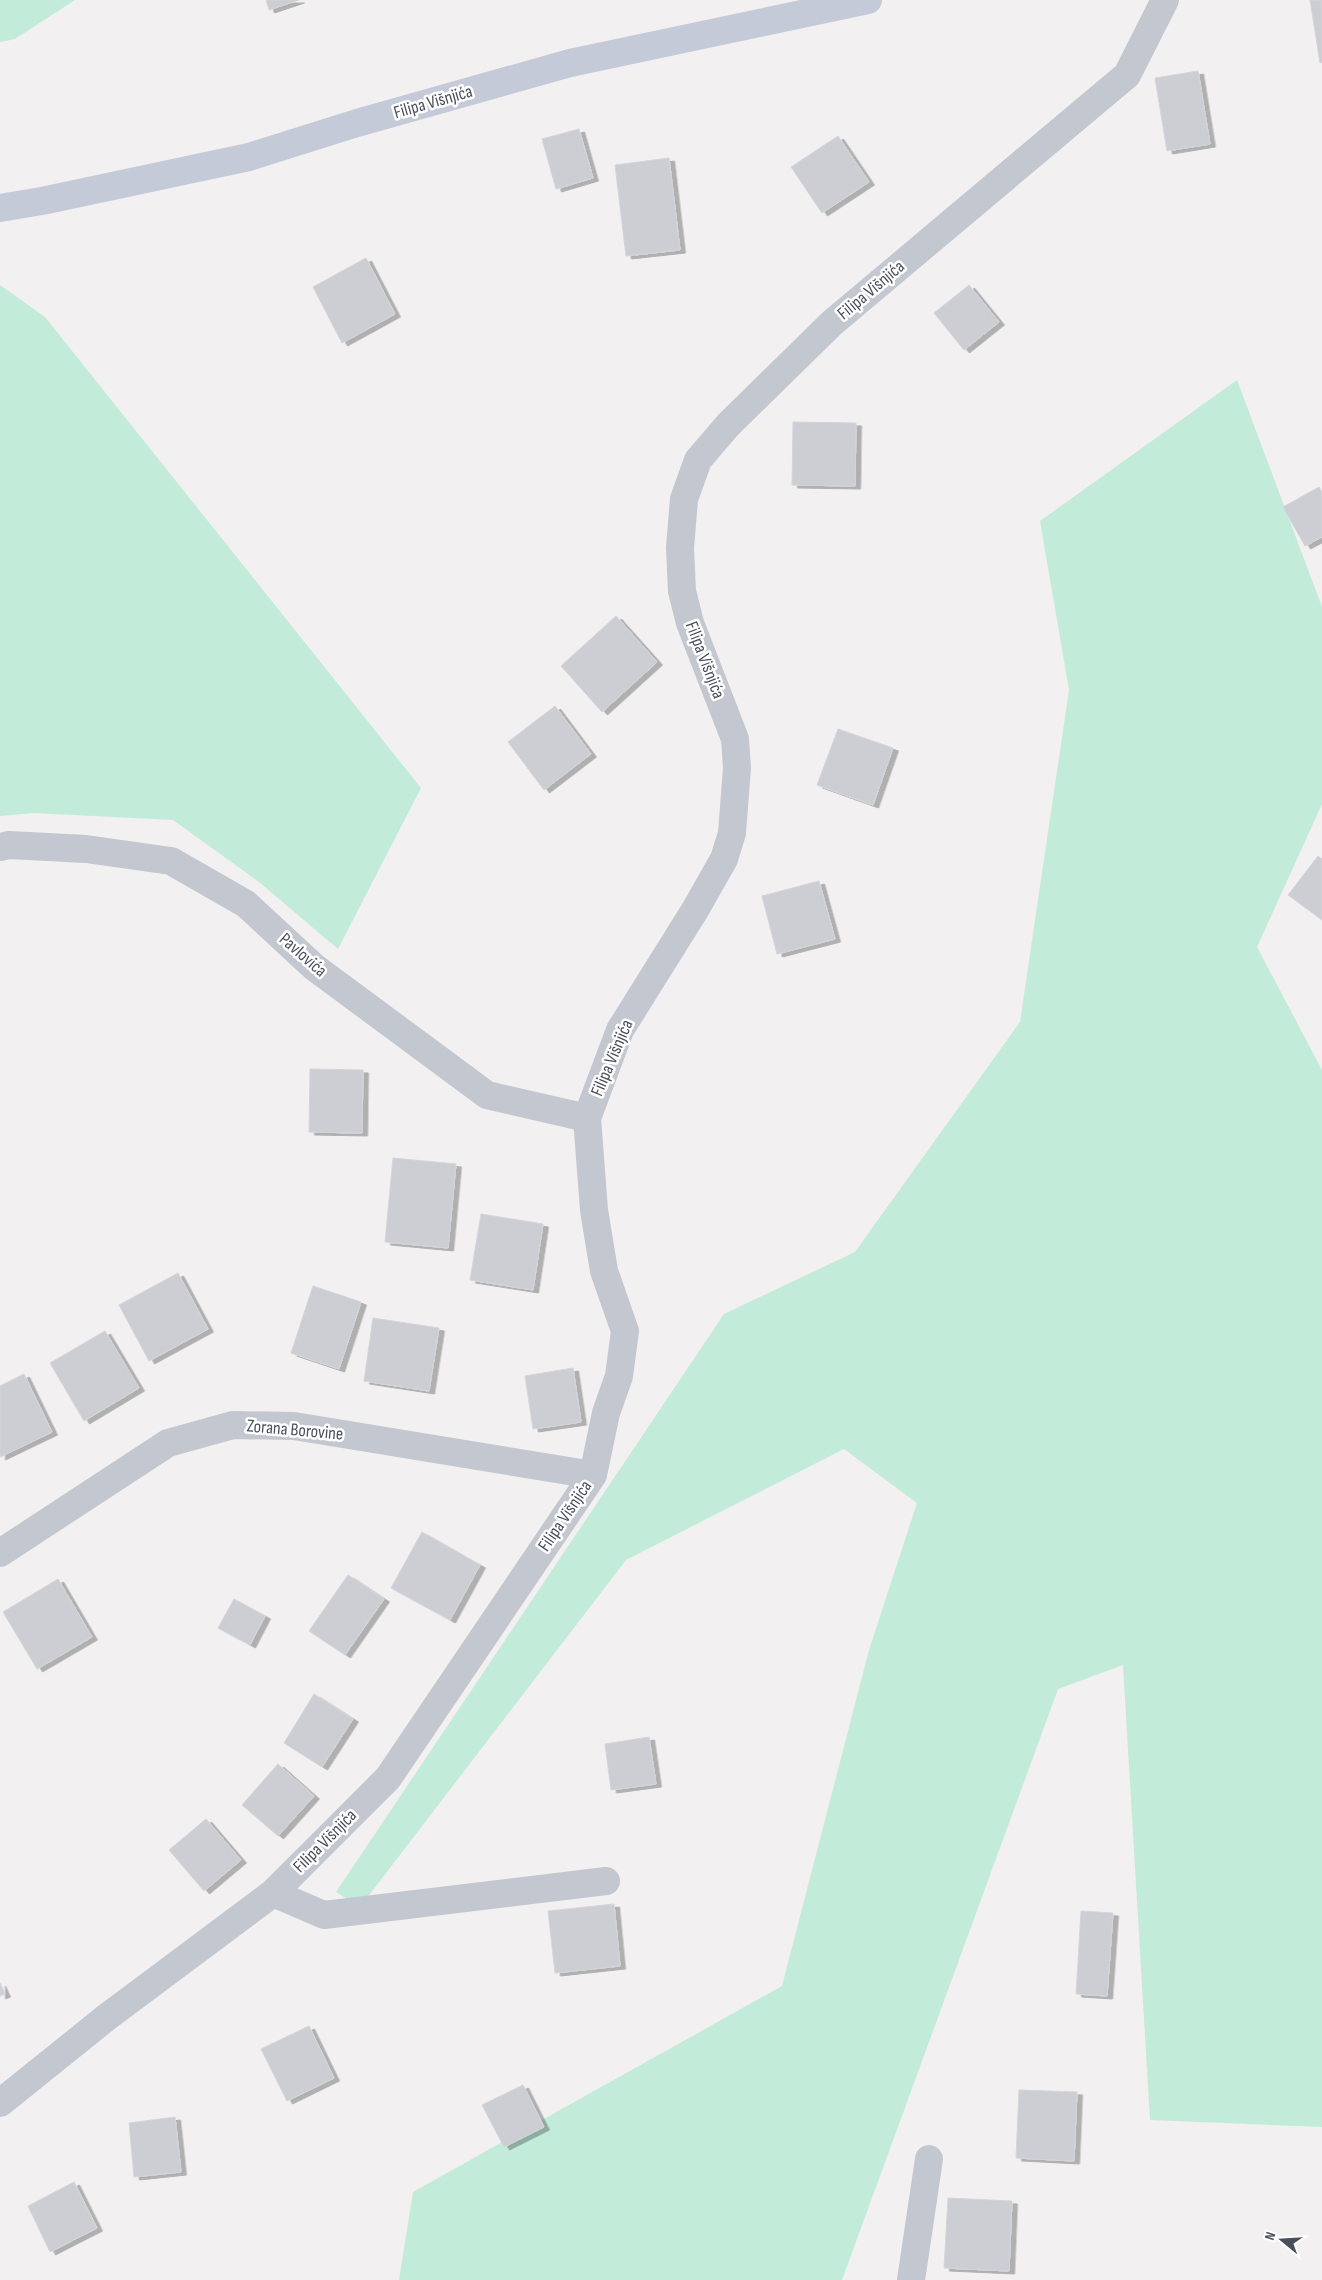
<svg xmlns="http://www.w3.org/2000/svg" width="1322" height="2280" font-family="'Sofia Sans Condensed',sans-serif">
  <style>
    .green { fill: #c3ebda }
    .building { fill: #cdced4; stroke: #d4d5da; filter: url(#shadow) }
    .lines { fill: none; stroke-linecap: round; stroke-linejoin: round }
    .minor { stroke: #c2c7d0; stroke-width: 28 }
    .secondary { stroke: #c4cad7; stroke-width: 28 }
    .labels { text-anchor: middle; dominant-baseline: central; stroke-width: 5; stroke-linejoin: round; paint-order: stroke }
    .street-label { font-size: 18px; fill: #49505b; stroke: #fff }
  </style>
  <defs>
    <filter id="shadow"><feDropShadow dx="5.5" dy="3" stdDeviation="0" flood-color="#0004"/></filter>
  </defs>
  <rect width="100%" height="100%" fill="#f2f0f0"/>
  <path class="green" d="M0,0H75L15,39L0,42Z
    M0,285L45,317L421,788L338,949L259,882L173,820L34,813L0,816Z
    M1237,380L1322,607V804L1257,947L1322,1070V2127L1150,2120L1123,1665L1058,1689L842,2280H399L413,2192L782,1986L869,1650L917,1503L844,1449L626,1560L360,1907L336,1892L724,1314L855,1252L1020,1022L1069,690L1040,521Z"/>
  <path class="building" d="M266,0H299L269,10Z
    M1310,0H1322V62L1320,63Z
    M1198,71L1210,144L1167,151L1155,78Z
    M579,129L593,178L556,189L542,139Z
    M838,136L869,182L822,213L791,167Z
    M669,158L680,250L626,256L615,165Z
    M366,258L395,314L342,343L313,287Z
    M969,285L999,322L964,350L934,313Z
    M793,422L856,423L855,486L792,485Z
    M1319,487L1322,492V537L1305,546L1283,507Z
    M616,616L657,662L602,712L561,666Z
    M555,706L591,754L544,790L508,742Z
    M838,729L893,748L873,805L817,785Z
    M1318,856L1322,859V920L1288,895Z
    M819,881L835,939L777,954L762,896Z
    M310,1069L363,1070L362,1133L309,1132Z
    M393,1158L456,1164L448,1248L385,1242Z
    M481,1214L543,1224L533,1290L470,1280Z
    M178,1273L208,1329L149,1361L119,1305Z
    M313,1286L361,1302L339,1369L291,1353Z
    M373,1318L439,1328L429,1391L364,1381Z
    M105,1331L139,1388L84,1421L50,1363Z
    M573,1368L581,1422L533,1429L525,1376Z
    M24,1374L52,1432L0,1457V1386Z
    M422,1532L480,1565L450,1620L391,1588Z
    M348,1575L384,1599L345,1655L309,1631Z
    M58,1579L92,1637L37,1669L3,1612Z
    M234,1599L265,1616L250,1645L218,1628Z
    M314,1694L353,1719L322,1767L284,1743Z
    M649,1737L656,1784L611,1790L605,1744Z
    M278,1764L314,1796L278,1836L242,1805Z
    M206,1819L241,1860L204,1891L169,1850Z
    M614,1904L620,1966L555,1973L548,1911Z
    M1081,1911L1113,1913L1107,1996L1076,1994Z
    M0,1983L5,1994L0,1996Z
    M309,2026L334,2078L287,2101L261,2049Z
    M523,2085L544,2127L504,2147L482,2105Z
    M1019,2090L1077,2092L1074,2161L1016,2158Z
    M175,2117L181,2172L134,2177L129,2123Z
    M74,2182L97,2228L50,2252L28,2206Z
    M948,2198L1012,2201L1009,2271L944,2268Z"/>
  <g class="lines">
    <path class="minor" d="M0,847L9,845L86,849L171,861L246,904L314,967L487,1095L587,1118
      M0,1553L168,1443L233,1425L294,1426L593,1475
      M273,1893L324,1915L606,1881
      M0,2103L107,2017L273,1893L388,1778L593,1475L606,1413L619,1376L625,1331L604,1271L594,1210L587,1118L620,1030L695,910L724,859L732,833L737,768L735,739L690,623L682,591L680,548L684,499L698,460L728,425L832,323L1127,75L1165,0
      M911,2280L929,2159"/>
    <path class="secondary" d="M0,208L42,201L249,157L357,123L570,63L868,0"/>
  </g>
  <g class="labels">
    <g class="street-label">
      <text transform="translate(433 102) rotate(-16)">Filipa Višnjića</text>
      <text transform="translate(871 290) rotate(-40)">Filipa Višnjića</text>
      <text transform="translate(705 660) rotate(69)">Filipa Višnjića</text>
      <text transform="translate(303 955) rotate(41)">Pavlovića</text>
      <text transform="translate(612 1058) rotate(-67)">Filipa Višnjića</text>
      <text transform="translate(295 1430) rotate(5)">Zorana Borovine</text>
      <text transform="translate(565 1516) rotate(-56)">Filipa Višnjića</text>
      <text transform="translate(325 1841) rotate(-45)">Filipa Višnjića</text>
    </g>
  </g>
  <g transform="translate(1282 2240) rotate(288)" stroke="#ffffff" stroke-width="4" paint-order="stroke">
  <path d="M0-4L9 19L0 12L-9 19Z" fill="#49505b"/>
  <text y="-8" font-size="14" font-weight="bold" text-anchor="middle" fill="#49505b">N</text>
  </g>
</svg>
